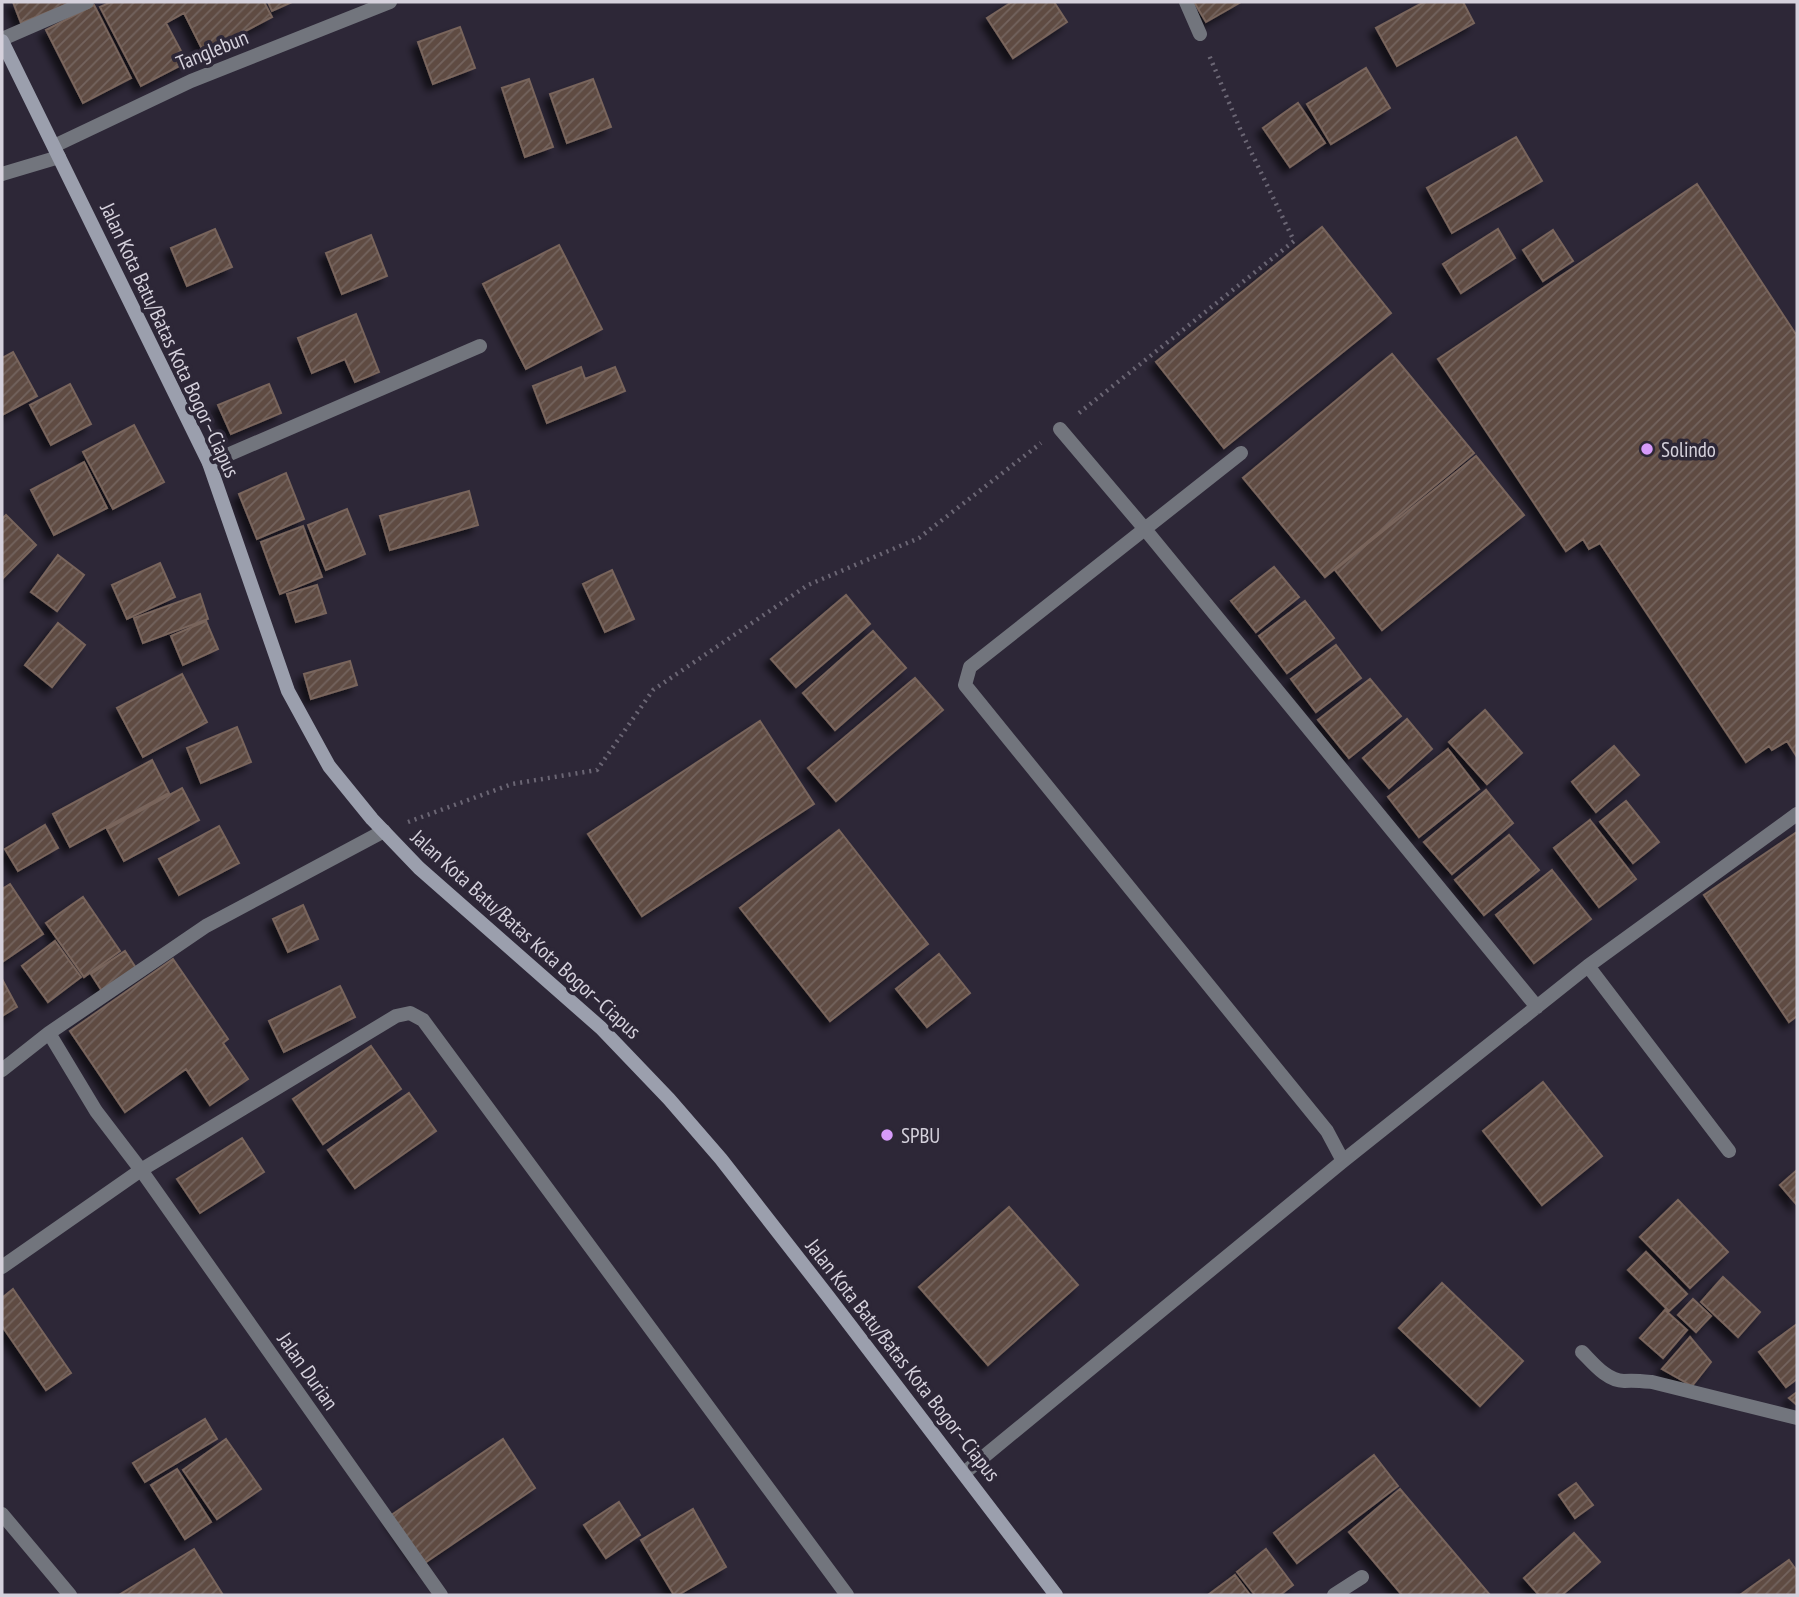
<svg xmlns="http://www.w3.org/2000/svg" width="1799" height="1597" font-family="'PT Sans Narrow',sans-serif">
  <style>
    .building { fill: url(#building-hatch); stroke: #79655c; stroke-width: 2; filter: url(#shadow) }
    .lines { fill: none; stroke-linecap: round; stroke-linejoin: round }
    .path { stroke: #6b6674; stroke-width: 4.5; stroke-dasharray: 2 5; stroke-linecap: butt }
    .lane { stroke: #72757d; stroke-width: 14 }
    .street { stroke: #72757d; stroke-width: 14 }
    .secondary { stroke: #9b9fad; stroke-width: 14 }
    .poi-dot { fill: #d69bfa; stroke: #2d2737; stroke-width: 2.5 }
    .labels { text-anchor: middle; dominant-baseline: central; stroke-width: 7; stroke-linejoin: round; paint-order: stroke }
    .street-label { font-size: 21px; fill: #d5d1dc; stroke: #2d2737 }
    .poi-label { font-size: 21px; fill: #d5d1dc; stroke: #2d2737; text-anchor: start }
  </style>
  <defs>
    <pattern id="building-hatch" width="6" height="6" patternUnits="userSpaceOnUse" patternTransform="scale(1.75)"><rect width="6" height="6" fill="#5e4b43"/><path d="M-1 1l2-2M0 6l6-6M5 7l2-2" fill="none" stroke="#74645e"/></pattern>
    <filter id="shadow"><feDropShadow dx="-6" dy="6" stdDeviation="3.5" flood-color="#0009"/></filter>
  </defs>
  <rect width="100%" height="100%" fill="#2d2737"/>
  <path class="building" d="M13,2H73L21,23Z
    M111,2H264L272,17L204,53L184,13L166,23L187,62L141,86L100,7Z
    M268,2H292L272,11Z
    M1012,2H1054L1067,22L1013,58L987,18Z
    M1194,2H1241L1206,22Z
    M1424,2H1463L1474,23L1397,66L1376,28Z
    M94,5L131,78L83,103L46,30Z
    M460,27L475,68L433,84L418,42Z
    M1366,68L1390,108L1331,144L1307,104Z
    M529,79L553,147L525,157L502,88Z
    M593,79L611,127L567,143L550,94Z
    M1298,103L1325,143L1290,167L1263,128Z
    M1516,137L1542,181L1452,233L1427,188Z
    M1697,184L1797,336V757L1787,741L1772,750L1769,746L1746,762L1600,543L1589,549L1583,539L1566,551L1438,359Z
    M1322,227L1391,313L1224,448L1156,362Z
    M215,229L232,267L187,286L171,248Z
    M1498,229L1515,258L1461,293L1443,264Z
    M1553,230L1573,261L1543,281L1523,250Z
    M371,235L387,276L342,294L326,253Z
    M559,245L602,329L526,369L483,284Z
    M356,314L379,372L355,382L345,359L312,373L298,338Z
    M13,352L37,396L2,415V358Z
    M1392,354L1474,453L1325,577L1243,478Z
    M581,367L585,379L615,367L625,391L547,423L533,386Z
    M70,384L91,424L51,445L30,405Z
    M269,384L281,413L231,434L218,405Z
    M134,425L164,482L113,509L83,452Z
    M1476,456L1524,515L1382,630L1335,570Z
    M84,462L107,508L54,535L31,490Z
    M286,473L304,519L257,539L239,494Z
    M469,491L478,525L390,550L380,516Z
    M347,509L365,554L326,570L308,525Z
    M6,515L36,545L2,579V519Z
    M303,526L322,577L280,594L261,542Z
    M58,555L84,575L57,611L31,592Z
    M160,563L175,597L127,619L112,585Z
    M1274,567L1299,597L1256,632L1231,601Z
    M612,570L634,619L605,632L583,584Z
    M317,585L326,613L296,622L287,594Z
    M200,594L208,619L143,643L134,618Z
    M846,595L870,624L796,687L771,659Z
    M1305,601L1334,638L1287,673L1259,636Z
    M206,621L218,649L183,665L171,636Z
    M58,623L85,645L52,687L25,665Z
    M873,631L906,668L835,730L803,693Z
    M1336,645L1361,678L1316,712L1291,679Z
    M350,661L357,685L311,699L304,674Z
    M182,674L207,722L143,757L117,708Z
    M915,678L943,710L836,801L808,768Z
    M1370,679L1401,716L1349,758L1318,720Z
    M1485,710L1522,753L1487,784L1449,742Z
    M1407,719L1432,749L1389,788L1363,758Z
    M760,721L814,804L642,916L588,834Z
    M237,727L251,762L201,783L187,748Z
    M1614,746L1639,775L1596,812L1572,782Z
    M1448,749L1479,789L1419,837L1388,797Z
    M152,760L169,793L70,847L53,814Z
    M182,788L199,820L124,861L107,829Z
    M1486,790L1513,823L1452,874L1424,842Z
    M1626,801L1659,842L1633,863L1600,822Z
    M1590,820L1636,879L1599,907L1554,848Z
    M45,825L58,848L18,871L5,849Z
    M219,826L239,863L179,895L159,859Z
    M839,830L928,944L830,1021L740,908Z
    M1797,832V1016L1789,1022L1704,895Z
    M1509,835L1539,870L1484,915L1455,880Z
    M1552,870L1591,919L1534,963L1496,915Z
    M10,884L43,934L2,962V889Z
    M83,897L120,951L84,977L46,923Z
    M303,905L318,939L288,952L273,919Z
    M55,941L81,977L48,1002L22,966Z
    M125,951L136,968L102,991L91,974Z
    M939,954L970,993L927,1027L896,989Z
    M173,959L228,1039L223,1043L248,1079L210,1105L186,1069L125,1112L70,1031Z
    M2,979L17,1007L2,1016Z
    M340,986L355,1017L284,1052L269,1021Z
    M371,1046L401,1089L323,1144L293,1099Z
    M1543,1082L1602,1156L1542,1205L1483,1131Z
    M409,1093L436,1131L355,1188L328,1150Z
    M242,1138L264,1172L200,1213L177,1179Z
    M1797,1170V1205L1780,1185Z
    M1678,1200L1728,1252L1690,1288L1640,1237Z
    M1009,1207L1078,1285L988,1365L919,1287Z
    M1646,1252L1687,1294L1669,1311L1628,1270Z
    M1723,1277L1760,1312L1738,1337L1701,1302Z
    M1442,1283L1523,1361L1480,1406L1399,1328Z
    M13,1289L71,1373L46,1390L2,1326V1298Z
    M1693,1299L1711,1316L1696,1332L1678,1315Z
    M1665,1310L1687,1330L1663,1358L1640,1338Z
    M1797,1324V1379L1786,1387L1759,1352Z
    M1690,1337L1711,1362L1692,1386L1662,1369Z
    M1797,1392V1405L1789,1398Z
    M205,1419L217,1439L145,1482L133,1463Z
    M226,1439L261,1489L217,1519L183,1470Z
    M503,1439L535,1488L423,1564L390,1516Z
    M1374,1455L1398,1486L1297,1563L1274,1533Z
    M177,1469L211,1522L185,1539L151,1485Z
    M1576,1483L1593,1505L1575,1518L1559,1495Z
    M1400,1489L1490,1595H1402L1349,1532Z
    M619,1502L640,1535L606,1558L584,1525Z
    M693,1509L726,1567L678,1595H674L641,1540Z
    M1574,1533L1600,1562L1562,1595H1539L1524,1578Z
    M194,1549L223,1595H119Z
    M1266,1549L1293,1585L1280,1595H1255L1237,1572Z
    M1789,1560L1797,1571V1595H1740Z
    M1235,1575L1250,1595H1208Z"/>
  <g class="lines">
    <path class="path" d="M1079,413L1294,241L1241,131L1209,55
      M408,822L512,784L597,770L653,690L808,585L919,538L1041,443"/>
    <path class="lane" d="M1060,429L1144,528L1537,1007
      M1241,453L970,667L965,685L1327,1131L1343,1161
      M1588,966L1729,1151
      M964,1473L1343,1161L1588,966L1797,814"/>
    <path class="street" d="M1186,2L1200,34
      M2,39L87,2
      M54,146L191,81L390,2
      M2,174L59,157
      M209,463L480,346
      M49,1033L206,926L384,831
      M2,1070L49,1033L96,1111L141,1170L441,1595
      M2,1267L141,1170L396,1016L410,1013L423,1020L847,1595
      M1582,1352C1593,1363 1607,1381 1624,1381C1633,1380 1642,1381 1652,1382L1797,1418
      M2,1514L70,1595
      M1334,1595L1362,1577"/>
    <path class="secondary" d="M2,41L209,463L288,691L329,766L372,819L419,868L601,1028L669,1099L721,1159L827,1295L1056,1595"/>
  </g>
  <g class="poi-dot">
    <circle cx="1647" cy="449" r="7"/>
    <circle cx="887" cy="1135" r="7"/>
  </g>
  <g class="labels">
    <g class="street-label">
      <text transform="translate(212 50) rotate(-22)">Tanglebun</text>
      <text transform="translate(170 340) rotate(65)">Jalan Kota Batu/Batas Kota Bogor–Ciapus</text>
      <text transform="translate(526 934) rotate(42)">Jalan Kota Batu/Batas Kota Bogor–Ciapus</text>
      <text transform="translate(903 1360) rotate(52)">Jalan Kota Batu/Batas Kota Bogor–Ciapus</text>
      <text transform="translate(308 1371) rotate(55)">Jalan Durian</text>
    </g>
    <g class="poi-label">
      <text x="1661" y="449">Solindo</text>
      <text x="901" y="1135">SPBU</text>
    </g>
  </g>
  <rect width="1799" height="1597" fill="none" stroke="#d5d1dc" stroke-width="7"/>
</svg>
